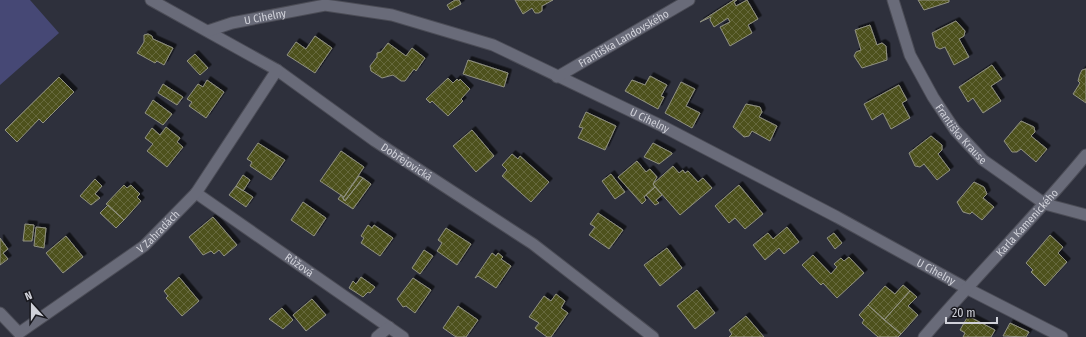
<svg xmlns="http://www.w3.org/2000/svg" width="1086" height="337" font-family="'Fira Sans Condensed',sans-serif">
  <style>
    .park { fill: #464875 }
    .building { fill: url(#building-cross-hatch); stroke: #919282; filter: url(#shadow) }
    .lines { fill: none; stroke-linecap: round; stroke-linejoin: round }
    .minor-casing { stroke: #4b4c56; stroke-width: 13 }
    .minor { stroke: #696b79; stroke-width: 11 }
    .labels { text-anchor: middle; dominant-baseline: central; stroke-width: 3.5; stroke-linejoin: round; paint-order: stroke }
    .street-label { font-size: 11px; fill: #d0d1d9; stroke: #18181e }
  </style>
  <defs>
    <pattern id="building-cross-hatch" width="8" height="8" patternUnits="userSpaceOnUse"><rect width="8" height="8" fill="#4e511d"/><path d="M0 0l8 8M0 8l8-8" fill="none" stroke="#66693d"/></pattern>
    <filter id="shadow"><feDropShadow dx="3.5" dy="-3.5" stdDeviation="0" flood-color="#0009"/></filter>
  </defs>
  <rect width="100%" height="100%" fill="#2e303c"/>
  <path class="park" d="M0,0H30L59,33L0,85Z"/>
  <path class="building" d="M455,0H459L461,4L450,10L447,5Z
    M515,0H553L542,6V11L539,13H535L532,8L523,14Z
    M734,0H737L734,2L736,6L747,0L758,19L748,25L752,33L730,46L720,27L730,22L728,18L714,27L710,20L711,17L700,22Z
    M918,0H949V2L924,10Z
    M956,21L965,31L964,36L959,39L969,57L954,65L945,47L940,49L936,47L932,33Z
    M870,25L877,45L882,43L886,46L887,60L862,68L854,56L856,52L861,50L855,30Z
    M148,34L152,36L153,39L173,48L164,65L157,61L155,63L137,53L144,42V35Z
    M315,36L332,48L315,73L287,55L296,42L306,49Z
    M388,43L406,56L412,48L425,58L416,71L414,69L405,81H401L393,75L382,78L371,71L370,66L377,57V53L381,52Z
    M195,54L208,68L200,75L187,61Z
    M468,60L508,73L504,87L463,74Z
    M992,65L1002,79L991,86L1001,101L983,113L973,98L968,102L959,87Z
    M1086,69V103L1073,94L1080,83L1078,81L1080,74L1082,70Z
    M650,76L667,85L661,96L664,97L658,109L625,91L632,80L645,85Z
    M59,77L74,92L43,123L39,119L17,142L5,130Z
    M448,78L453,83L457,79L459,81L460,79L470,89L461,99L463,101L448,116L432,101L430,103L426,99Z
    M207,80L224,92L206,118L189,106L192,102L187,99L198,84L203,87Z
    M681,82L695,89L686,106L700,113L692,128L665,113Z
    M163,84L183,97L177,105L158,93Z
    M899,85L907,100L902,103L910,118L891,129L883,113L872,120L864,104Z
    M153,100L172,114L163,125L145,113Z
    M746,104L760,107L762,112L759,117L777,126L770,141L752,131L749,136L744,137L733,127Z
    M586,112L616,126L605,150L578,138L583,128L579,127Z
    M1021,121L1034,127L1035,132L1031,136L1047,149L1036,162L1021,149L1017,152H1012L1004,141Z
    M166,127L180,138L177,142L183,147L167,167L147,151L153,144L145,138L152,128L160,135Z
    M472,130L494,156L476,172L453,146Z
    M931,136L942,145V150L938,154L950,170L937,180L924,164L920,167L915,166L909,153Z
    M258,143L285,160L271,180L250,166L252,162L247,159Z
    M653,143L672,153V154L659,164L644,157Z
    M341,151L364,167L344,197L320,181Z
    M512,154L518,159L520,156L549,182L531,202L502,176L507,170L502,165Z
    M637,161L646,172L650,169L657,177L653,184L655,187L644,197L646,200L642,204L618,177Z
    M673,166L679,173L683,170L685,173L688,171L698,182L703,178L712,188L680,215L653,184Z
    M611,174L625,192L615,199L602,181Z
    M243,175L250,180L243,191L236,186Z
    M359,176L363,178L345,201L343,199L344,197Z
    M363,178L371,184L353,209L338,199L341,195L345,201Z
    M95,179L102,186L95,194L100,198L91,205L80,196Z
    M974,182L984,187L987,194L983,198L994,207L982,220L972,212L970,214L963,212L957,202Z
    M124,185L127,188L131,185L140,194L137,197L141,201L124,220L106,204Z
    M739,185L763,214L745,229L735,218L729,223L715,206Z
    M236,186L253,197L246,207L229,195Z
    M655,187L662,195L656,200L659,203L655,205L646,195Z
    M303,202L326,218L314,236L291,220Z
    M108,205L124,220L116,228L100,213Z
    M598,213L623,230L609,249L589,235L595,227L590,224Z
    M213,217L237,245L224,256L219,250L214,254L211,251L203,255L189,237Z
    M25,224L34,225L32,241H23Z
    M368,225L372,228L374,225L393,238L380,256L361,243L364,238L361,236Z
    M36,227L46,228L44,248L34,246Z
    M787,227L799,242L784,254L779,248L765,260L753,245L768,233L773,239Z
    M446,228L471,244L457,265L437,251L442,243L438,240Z
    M834,233L842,243L835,249L827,238Z
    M1050,235L1063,247L1058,253L1067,262L1045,286L1031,272L1033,270L1026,263Z
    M66,236L83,257L63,273L46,253Z
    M0,238L8,249L3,253L8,259L0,265Z
    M667,248L682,268L660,286L644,265Z
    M424,250L433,256L420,274L412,268Z
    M492,253L496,256L498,253L503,257L501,259L511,266L496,288L478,276L475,278Z
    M813,255L831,274L837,267L834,264L841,258L844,261L849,257L864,273L837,298L823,283L821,285L802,265Z
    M179,277L199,301L182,316L166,298L168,296L164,291Z
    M361,277L375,287L370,293L368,292L363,297L349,288L353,281L356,284Z
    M413,278L431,290L415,313L406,306L403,307L397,299Z
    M903,285L910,291L884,320L868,305L885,286L895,294Z
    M697,290L715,313L695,329L677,306Z
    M910,291L917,297L908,306L918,315L901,334L884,320Z
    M556,294L565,301L561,308L568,313L551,337H547L535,328L539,323L529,317L544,296L551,301Z
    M312,299L326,315L306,331L293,315Z
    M868,305L901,334L898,337H878L862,323L864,320L859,315Z
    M458,306L478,320L466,337H456L443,328Z
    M282,308L293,320L283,329L269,319Z
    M746,316L764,337H729L732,334L729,330Z
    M968,316L995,330L991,337H963L965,333L960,330Z
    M1010,323L1029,332L1026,337L1003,336Z"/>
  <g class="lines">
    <defs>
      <g id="minor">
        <path id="s1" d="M151,0L277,70L375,141L533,244L653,337"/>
        <path id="s2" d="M893,0L910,55L933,97L955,130L983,160L1045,204L1086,215"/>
        <path id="s3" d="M208,31L232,23L325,5L392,15L493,45L662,126L837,217L966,288L1062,337"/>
        <path id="s4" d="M557,77L689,0"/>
        <path id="s5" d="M196,193L403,337"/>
        <path id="s6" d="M0,313L19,333L144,246L196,193L277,70"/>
        <path d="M377,337L389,327"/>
        <path id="s7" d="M924,337C977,275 1034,218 1086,155"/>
      </g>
    </defs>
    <use href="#minor" class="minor-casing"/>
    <use href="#minor" class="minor"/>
  </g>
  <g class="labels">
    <g class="street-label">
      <text stroke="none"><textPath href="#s3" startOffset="59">U Cihelny</textPath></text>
      <text stroke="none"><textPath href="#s4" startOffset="77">Františka Landovského</textPath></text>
      <text stroke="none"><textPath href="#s3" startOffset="467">U Cihelny</textPath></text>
      <text stroke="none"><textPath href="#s2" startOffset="152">Františka Krause</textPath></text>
      <text stroke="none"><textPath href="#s1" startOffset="303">Dobřejovická</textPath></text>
      <text stroke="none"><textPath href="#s7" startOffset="154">Karla Kamenického</textPath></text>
      <text stroke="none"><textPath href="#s6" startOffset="200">V Zahradách</textPath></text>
      <text stroke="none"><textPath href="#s5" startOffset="126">Růžová</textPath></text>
      <text stroke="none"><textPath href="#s3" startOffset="791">U Cihelny</textPath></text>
    </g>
  </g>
  <g transform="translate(32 305) rotate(339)" stroke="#18181e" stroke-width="3" paint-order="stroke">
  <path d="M0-3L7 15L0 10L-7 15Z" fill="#d0d1d9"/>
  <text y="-6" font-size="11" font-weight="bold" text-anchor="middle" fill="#d0d1d9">N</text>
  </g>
  <path d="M946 317v6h51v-6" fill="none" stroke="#d0d1d9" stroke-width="2"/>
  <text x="952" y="317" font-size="12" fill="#d0d1d9" stroke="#18181e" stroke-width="3" paint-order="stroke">20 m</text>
</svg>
